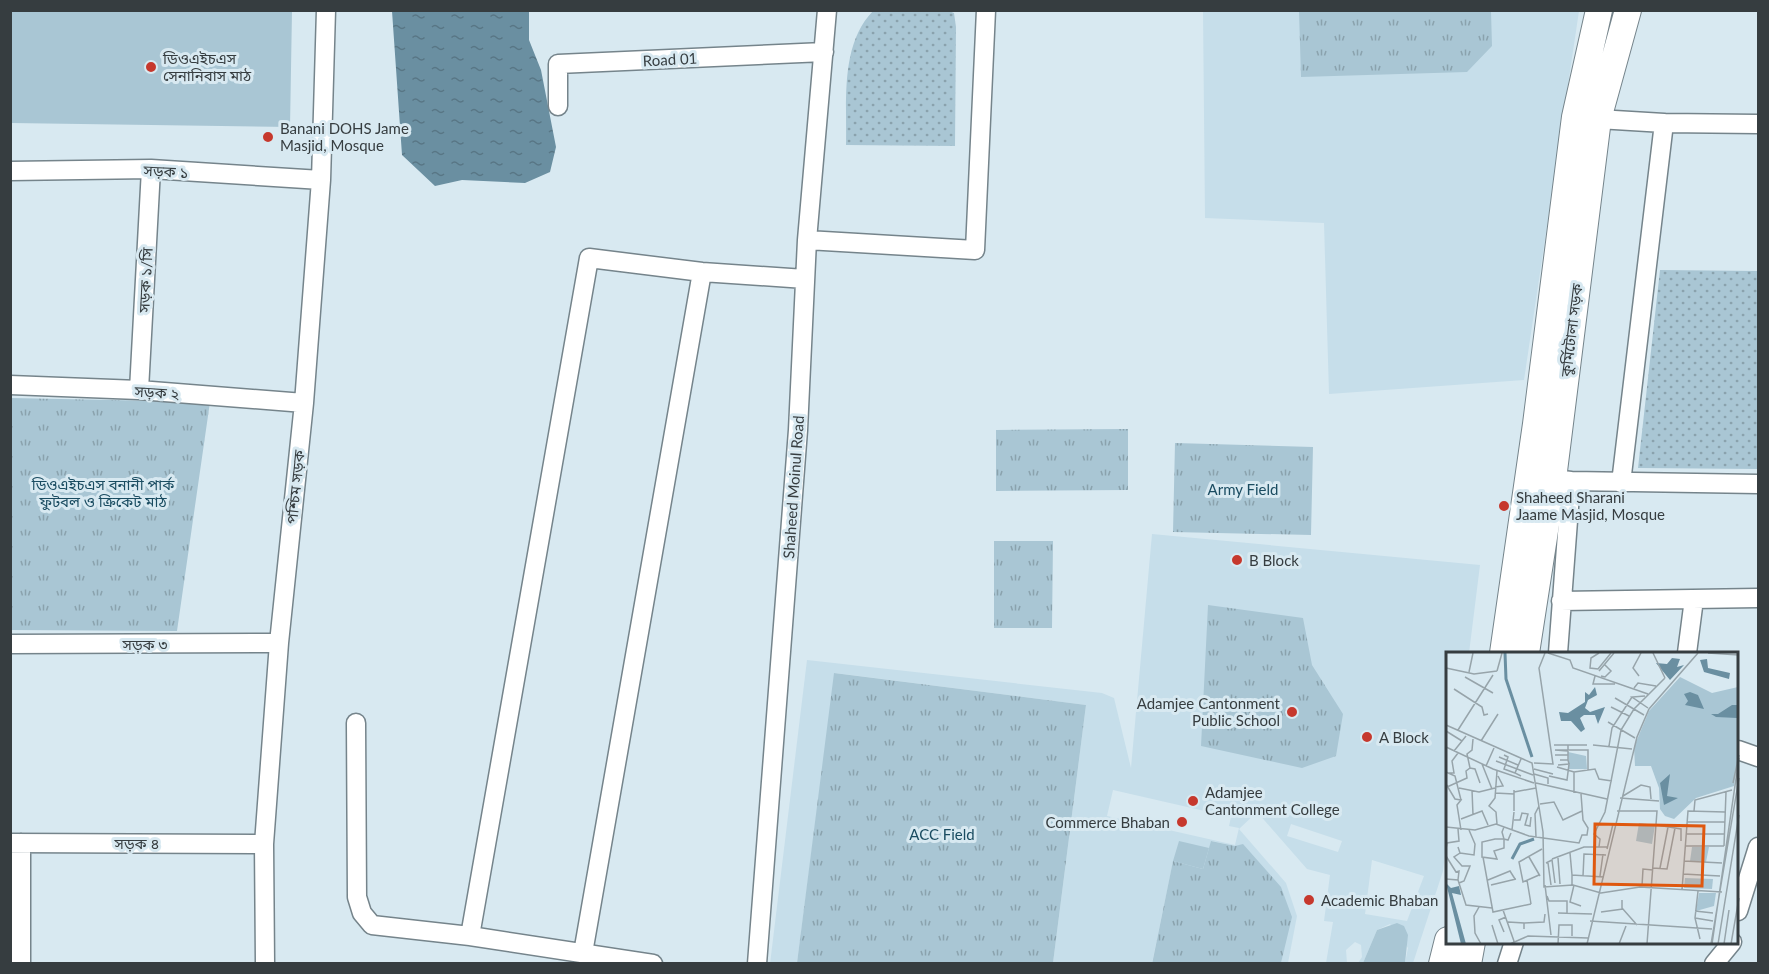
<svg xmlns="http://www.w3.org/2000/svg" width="1769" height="974" font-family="Lato,'Noto Sans Bengali',sans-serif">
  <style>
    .built { fill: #c6deea; fill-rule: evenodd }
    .grass { fill: url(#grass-dots) }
    .park { fill: url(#park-tufts) }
    .garden { fill: #a9c6d4 }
    .water { fill: url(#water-ripples) }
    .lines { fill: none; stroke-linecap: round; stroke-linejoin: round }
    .street-casing { stroke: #75848b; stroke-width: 21 }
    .secondary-casing { stroke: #75848b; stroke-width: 28 }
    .street { stroke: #fff; stroke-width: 18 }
    .secondary { stroke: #fff; stroke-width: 26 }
    .poi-dot { fill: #c6382d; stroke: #d8e9f1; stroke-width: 2 }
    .labels { text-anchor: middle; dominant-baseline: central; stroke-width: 6; stroke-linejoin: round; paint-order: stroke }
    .poi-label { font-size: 15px; fill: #363d40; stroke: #d8e9f1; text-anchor: start }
    .street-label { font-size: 15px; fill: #363d40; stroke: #d8e9f1 }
    .park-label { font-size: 15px; fill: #1a4c61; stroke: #d8e9f1 }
    .inset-river { fill: none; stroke: #6a8fa1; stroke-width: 3 }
    .inset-road { fill: none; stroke: #97a4aa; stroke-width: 1.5 }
    .view { fill: #df580f; fill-opacity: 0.15; stroke: #df580f; stroke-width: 3 }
    .inset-edge { fill: none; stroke: #363d40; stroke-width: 3 }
  </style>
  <defs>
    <pattern id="grass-dots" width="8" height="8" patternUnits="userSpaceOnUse" patternTransform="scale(1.5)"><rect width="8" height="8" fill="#a9c6d4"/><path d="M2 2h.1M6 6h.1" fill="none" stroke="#8aa2ad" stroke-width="1.8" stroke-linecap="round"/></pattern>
    <pattern id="park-tufts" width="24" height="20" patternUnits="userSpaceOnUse" patternTransform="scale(1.5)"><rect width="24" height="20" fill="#a9c6d4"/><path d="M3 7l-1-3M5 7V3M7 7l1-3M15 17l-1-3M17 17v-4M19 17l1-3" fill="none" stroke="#8aa2ad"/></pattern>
    <pattern id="water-ripples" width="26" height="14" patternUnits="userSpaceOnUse" patternTransform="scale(1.5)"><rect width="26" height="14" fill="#6a8fa1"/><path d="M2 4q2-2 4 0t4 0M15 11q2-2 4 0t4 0" fill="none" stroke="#587685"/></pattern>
  </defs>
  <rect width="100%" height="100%" fill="#d8e9f1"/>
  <path class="built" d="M1203,11H1579L1524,380L1329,394L1324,223L1205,218Z
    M1152,534L1480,565L1469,653H1448V827L1443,871L1413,963H1405L1408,948L1390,924L1377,930L1363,963H1358L1362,957L1361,945L1355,942L1346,950L1347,963H1326L1333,922L1324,921L1330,875L1307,869L1257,812L1239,829L1286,883L1297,916L1288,963H1281L1290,919L1235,846L1212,841L1203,869L1173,862L1152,963H1053L1086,705L835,673L797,963L770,964L807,660L1102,693L1114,698L1131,768ZM1113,790L1231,817L1229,826L1239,828L1235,845L1107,816ZM1291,824L1342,841L1338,852L1287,836ZM1372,860L1424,876L1407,921L1365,914Z"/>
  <path class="grass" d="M949,11L954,13L956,27L955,146L846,145C847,101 840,45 873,11Z
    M1660,270L1758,271V469L1638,468Z"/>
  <path class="park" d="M1299,11H1491L1492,46L1467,72L1301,77Z
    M11,398L210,402L177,631L11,630Z
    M1128,429V490L996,491V430Z
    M1175,443L1313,447L1311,535L1173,532Z
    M994,541H1053L1052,628H994Z
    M1208,605L1303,618L1312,665L1343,714L1336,756L1302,768L1201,746Z
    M834,673L1086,705L1053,963H797Z
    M1211,841L1235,846L1243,844L1281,887L1292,917L1281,963L1152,964L1173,861L1203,869Z"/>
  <path class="garden" d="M11,10L292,11L290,127L11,123Z
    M1179,841L1209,848L1203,869L1173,861Z
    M1397,923L1404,926L1408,935L1405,963H1363L1377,930Z"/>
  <path class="water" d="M392,11H529V40L541,70L556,147L550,172L525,183L462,180L435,186L402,155Z"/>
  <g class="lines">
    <defs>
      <path id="street" d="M558,106V64L824,52
        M1598,119L1664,123L1758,124
        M10,171L151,169L321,180
        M807,240L975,250L986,10
        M10,385L139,390L304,403
        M139,390L151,169
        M1553,479L1571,481L1558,653
        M1571,481L1758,484
        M1621,483L1664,123
        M1561,601L1758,598
        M10,644L279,643
        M1687,653L1694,599
        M356,723L357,897L362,913L372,925L470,936L653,964
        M1738,750L1758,757
        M10,843L264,844
        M1738,911L1758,847
        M470,936L589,258L702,272L805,279
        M583,953L702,272
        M21,964V843
        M265,964L264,844L279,643L304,403L321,180L326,10
        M757,964L798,430L807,240L827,10
        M1507,964L1514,942
        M1714,964L1732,942"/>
      <path id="secondary" d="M1503,653L1536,424L1575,117L1599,10
        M1526,653L1553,479L1598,119L1628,10
        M1442,964L1448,940
        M1468,964L1472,942"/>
    </defs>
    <use href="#street" class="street-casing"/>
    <use href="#secondary" class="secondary-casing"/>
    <use href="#street" class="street"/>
    <use href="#secondary" class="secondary"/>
  </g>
  <g class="poi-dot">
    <circle cx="151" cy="67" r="6"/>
    <circle cx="268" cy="137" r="6"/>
    <circle cx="1504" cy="506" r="6"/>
    <circle cx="1237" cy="560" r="6"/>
    <circle cx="1292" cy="712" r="6"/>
    <circle cx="1367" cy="737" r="6"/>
    <circle cx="1193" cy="801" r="6"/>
    <circle cx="1182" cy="822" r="6"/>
    <circle cx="1309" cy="900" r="6"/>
  </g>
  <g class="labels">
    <g class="poi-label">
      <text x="163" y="58">ডিওএইচএস<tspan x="163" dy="17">সেনানিবাস মাঠ</tspan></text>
      <text x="280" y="128">Banani DOHS Jame<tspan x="280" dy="17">Masjid, Mosque</tspan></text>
      <text x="1516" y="497">Shaheed Sharani<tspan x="1516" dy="17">Jaame Masjid, Mosque</tspan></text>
      <text x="1249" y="560">B Block</text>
      <text x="1280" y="703" text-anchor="end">Adamjee Cantonment<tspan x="1280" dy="17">Public School</tspan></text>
      <text x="1379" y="737">A Block</text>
      <text x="1205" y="792">Adamjee<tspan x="1205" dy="17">Cantonment College</tspan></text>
      <text x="1170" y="822" text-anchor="end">Commerce Bhaban</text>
      <text x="1321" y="900">Academic Bhaban</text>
    </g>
    <g class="street-label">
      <text transform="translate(670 59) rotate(-3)">Road 01</text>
      <text transform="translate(166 171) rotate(3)">সড়ক ১</text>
      <text transform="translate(145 280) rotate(-87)">সড়ক ১/সি</text>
      <text transform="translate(1571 330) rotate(-83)">কুর্মিটোলা সড়ক</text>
      <text transform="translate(157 392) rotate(4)">সড়ক ২</text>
      <text transform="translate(295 487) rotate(-84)">পশ্চিম সড়ক</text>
      <text transform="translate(793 487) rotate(-86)">Shaheed Moinul Road</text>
      <text x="145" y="644">সড়ক ৩</text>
      <text x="137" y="843">সড়ক ৪</text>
    </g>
    <g class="park-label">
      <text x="103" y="484">ডিওএইচএস বনানী পার্ক<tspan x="103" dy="17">ফুটবল ও ক্রিকেট মাঠ</tspan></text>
      <text x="1243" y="489">Army Field</text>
      <text x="942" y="834">ACC Field</text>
    </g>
  </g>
  <g transform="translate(1446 652)">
    <rect width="292" height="292" fill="#d8e9f1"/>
    <path d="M234,25L266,41L292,35V103L288,134L250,146L228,167L219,164L214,157L213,136L205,114H189L188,95L203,59ZM122,100L140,104L141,117H123Z" fill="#a9c6d4"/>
    <path d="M193,171L209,173L206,192L190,189ZM246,195H263L260,210L244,209ZM253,241H270L268,254L250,259Z" fill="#a9c6d4"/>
    <path d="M239,226L267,227L266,237L238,236Z" fill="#a9c6d4"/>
    <path d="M226,6L234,7L231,15L238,13L224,28L210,11L221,12ZM261,7L262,16L284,21L283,27L258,20L254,8ZM149,35L151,43L142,48L139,56L144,60L159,55L152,72L149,63H138L134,66L139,77L135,80L125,69H115L113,60L122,61L139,50V40L143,43ZM244,40L252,43L258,57L239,53L242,49L238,42ZM286,53H291V66L270,65L265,62H272ZM224,122L221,144L232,146L218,153L214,131ZM0,231L5,236L13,234L15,243L6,241L20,292H15Z" fill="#6a8fa1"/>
    <path class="inset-river" d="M59,1L60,27L86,105M66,207L74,192L88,187"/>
    <path class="inset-road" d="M102,1L124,8L127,16L202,42M153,1L145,6L144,16L152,17L165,1M207,1L219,26M262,1L293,3M0,16L28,22L51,19M51,19L56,1M153,19L168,1M23,20L27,1M149,24L147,32H169M155,24L159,25L165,19L159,13M193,24L187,16L195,1M19,25L47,41M188,36L192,31L210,34M8,37L36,55L38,63L42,62M199,44L186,45L202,56M169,46L198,63M165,55L183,64M162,70L189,86M0,73L86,111L97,180L98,235L127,233L155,241L194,235L276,240M12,78L47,23M0,79L16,89M35,89L52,62M108,93H122V98H109L122,99M122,93H141M147,93L186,97M163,94L166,76L186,45M0,95L47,117L88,131M122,98H142V118M8,99L20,84M58,103L62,105L58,117L69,121M53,105L72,113M75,107L69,121L75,124M50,109L87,123M88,111L107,112L93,16L99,1M36,112L46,137M40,114L48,96M111,115L128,120L149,117L153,127L166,129M24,116L21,102L26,98L27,87M88,117L107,122M0,120L9,124L15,148M128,120V141M3,121H8L6,109L12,101M88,122L102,126V132M103,124L121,128L123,112L112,113L123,112L122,108H114H122V103H109H122V99M90,131L161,147M287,131L293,103M0,132L9,147L15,148L11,153L15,178M1,135L21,126L20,119L24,116L29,117L34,131M49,135L57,134L52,124M13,136L33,140L49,136M26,138L27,163M68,138V159M68,140L90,136M49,141L68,142M177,144L195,133L204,135L205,147M174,146L213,149M94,152L108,150L117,168L136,159M171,159H211L201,292M248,159L249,148L286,138M15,167L36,159L42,173M68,168H74L76,161L82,162L79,173L84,174L85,165M241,170H279M51,172L50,160L43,154L49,146L51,119M211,173L235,177V189M0,175L29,178L50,172L83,184L133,191L136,183H141L142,176L137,168L135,142M58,175L56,180L58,187V196L48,199L51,207L36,205V190L49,187H58L62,188L65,181M66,178L68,160M241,182H279M90,185L89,162L93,154M240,194H278M278,194L280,140M12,195L14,201L8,205L16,214H24L18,229L13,231M153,195L154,187L148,182L159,160L175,78L188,57L219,26M0,197L1,191L13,189L12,177M161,197L167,172M14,201L28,203L29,192L23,178M124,201L126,223M0,204L10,220L13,219L12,228M37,205L47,260L85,252M83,205L94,224M112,206L114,232M106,207L138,195H161M238,209L276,211M100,211L106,208L109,231M102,211L105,233M207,216L221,217L229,176M214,216L222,175M237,222L274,224M93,223L77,230L73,210L96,197M137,224L138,202L160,203M154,224L157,202M0,227L12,228L20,253L46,256M42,228L64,219L69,227M81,228L85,252M45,233L70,227M99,233L105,283M126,233V223L158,225M128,233L124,250L135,254M196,234L197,217L207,218M236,238L242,159L279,160M252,239L249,266L254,287M101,244L103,249H121V261M176,248V256L191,273M33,255L28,264L29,281L35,292M57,258L69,292M249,259L267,261M155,260L177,257M112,261L146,262M249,266L267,269M144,269L266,277M62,270L78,271V277M78,271L98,270L99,262M46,273L52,292M58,280L53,268L60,265M64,292L82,284L142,286M112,292L113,273H126V284M141,292L191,85L203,57L252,1M173,292L180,274M265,292L293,126M266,292L293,106M272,292L293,163M278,292L283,258M285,292L293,246"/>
    <path class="view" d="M149,172L258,174L256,234L148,232Z"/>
    <rect width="292" height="292" class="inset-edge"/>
  </g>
  <rect width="1769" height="974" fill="none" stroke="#363d40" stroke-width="24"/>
</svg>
